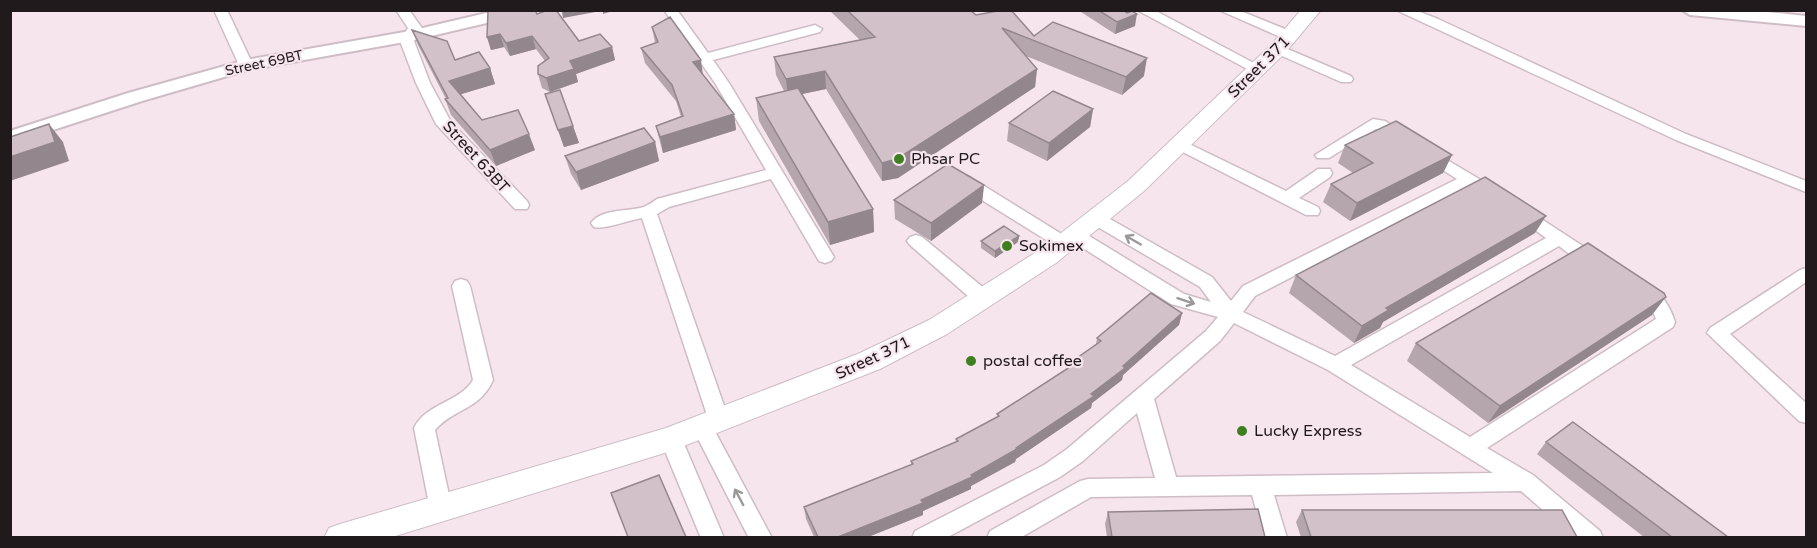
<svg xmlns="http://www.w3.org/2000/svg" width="1817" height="548" font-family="'Varela Round',sans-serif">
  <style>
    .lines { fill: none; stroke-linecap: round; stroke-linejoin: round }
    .minor-casing { stroke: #cebdc5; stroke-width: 3 }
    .tertiary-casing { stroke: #cebdc5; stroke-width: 4 }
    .secondary-casing { stroke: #cebdc5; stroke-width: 2 }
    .minor { fill: #fff; fill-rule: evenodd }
    .tertiary { fill: #fff; fill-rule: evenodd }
    .secondary { fill: #fff; fill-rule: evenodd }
    .wall { fill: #b5a6ad }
    .shaded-wall { fill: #93878d }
    .building { fill: #d2c1c9; stroke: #93878d; stroke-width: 1.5 }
    .oneway { stroke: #9b9899 }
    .poi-dot { fill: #3e7f20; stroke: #f7e5ed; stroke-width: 2 }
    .labels { text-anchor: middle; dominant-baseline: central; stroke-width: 4.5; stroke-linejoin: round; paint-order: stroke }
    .far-street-label { font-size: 14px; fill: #201a1d; stroke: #f7e5ed }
    .street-label { font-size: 16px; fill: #201a1d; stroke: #f7e5ed }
    .poi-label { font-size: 16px; fill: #201a1d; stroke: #f7e5ed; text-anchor: start }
  </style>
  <rect width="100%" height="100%" fill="#f7e5ed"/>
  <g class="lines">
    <defs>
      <path id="minor" d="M214,10H227L253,65L251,68L246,69L239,65Z
        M396,10H409L422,28L414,41L430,83L451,122L527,201L529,205L527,209H515L436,124L416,83L400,41L408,28Z
        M664,10H677L708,53L815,25L822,29L820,32L713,60L729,83L834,257L831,261L825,263L819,261L771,179L669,207L657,214L729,420L726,426L719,428L712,426L772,538H749L692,427L695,421L702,419L709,421L642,218C629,220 604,230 594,227L591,223C602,208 628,212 644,207C648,205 653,202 657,199L766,170L715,83Z
        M1137,10H1154L1265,69L1258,73L1253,72Z
        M1219,10H1238L1295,33L1297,36L1295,39H1285Z
        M1396,10H1415L1438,19L1686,134L1806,181V192L1676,140Z
        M1278,45L1351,76L1353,79L1351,82H1341L1273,52L1271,49Z
        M1373,119L1385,121L1412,138L1409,141H1399L1376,129L1329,158H1317L1315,155Z
        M1179,139L1286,191L1318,169H1330L1332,173L1330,177L1299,198L1318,207L1320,211L1318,215H1306L1173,147L1171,144Z
        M1427,148L1501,192L1503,196L1501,200H1489L1468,186L1255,296L1243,312L1335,356L1546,238L1512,213L1514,209H1526L1601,258L1604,262L1601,266C1587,271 1570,254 1559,246L1351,365L1470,437L1656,319L1652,309L1632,291L1635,286C1656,280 1670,306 1675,322L1673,327L1487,448L1533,475L1600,531L1603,538H1575L1521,491L1274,495L1287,538H1264L1252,495L1091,497L1020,538H987L990,531L1080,481L1088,479L1155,478L1137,413L1083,461L1060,477L946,538H912L915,531L1044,465L1067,449L1206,331L1218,317L1171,304L1072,241L1074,244L1071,248H1059L956,184L954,180L956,176H968L1068,238L1066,235L1069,231H1081L1184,294L1211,302L1200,287L1091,223L1089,219L1091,215H1103L1212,277L1231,301L1243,286L1457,179L1421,156L1419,153ZM1234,323L1328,370L1493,473L1176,477L1154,399L1220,341Z
        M916,235L922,237L991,294L993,299L991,304L984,306L977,304L910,245L907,241L910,237Z
        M1806,268V282L1730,334L1806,403V423L1799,421L1707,333L1710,328L1800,270Z
        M461,279L467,281L470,286L493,380C480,410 454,408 435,430L452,509L449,516L441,519L433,516L430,509L414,428C426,403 459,403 473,380L452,286L455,281Z
        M671,430L678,433L682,439L724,538H701L660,439L664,433Z"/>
      <path id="tertiary" d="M499,10H531L529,13L410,41L248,70L142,101L10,144V131L128,93L246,60L410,31Z
        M1682,10H1748L1806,16V26L1690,15Z"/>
      <path id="secondary" d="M1301,10H1321L1285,53L1144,191L1056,263L947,334L880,369L671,451L389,538H324L329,528L340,524L666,428L860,353L929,320L1038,251L1128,181L1271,45Z"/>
    </defs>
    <use href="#minor" class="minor-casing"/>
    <use href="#tertiary" class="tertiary-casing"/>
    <use href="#secondary" class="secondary-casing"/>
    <use href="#minor" class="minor"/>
    <use href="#tertiary" class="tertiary"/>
    <use href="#secondary" class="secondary"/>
  </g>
  <path class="wall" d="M829,10H970L976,15L1144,76L1122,95L1026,56L1037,69L1035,87L898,178L882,181L826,89L802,94L873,209L874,232L830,245L759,121L756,98L784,91L776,75L774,57L860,40Z
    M1078,10H1123L1135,26L1115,34Z
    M537,14L579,41L612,47L615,60L576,74L578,82L550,92L542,88L538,74L545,61L536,49L510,56L504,47L491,50L487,37Z
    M652,27L703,76L734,114L736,130L663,153L660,142L656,126L681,117L676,101L645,63L641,48L655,43Z
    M412,30L455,60L490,68L495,84L461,94L482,120L535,150L496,166L451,115L445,99H446L418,45Z
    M545,94L573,126L579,143L564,147Z
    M1093,109L1090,127L1047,161L1007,141L1009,123Z
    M655,142L659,161L581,190L571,174L565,156Z
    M1345,145L1452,155L1443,173L1350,221L1323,202L1331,184L1353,173L1338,163Z
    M984,185L982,203L931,241L895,219L894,200Z
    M1535,233L1383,322L1380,328L1354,343L1289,293L1296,275Z
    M1019,236L1018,242L995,258L981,248V241Z
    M1182,313L1179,325L1123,375L1122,380L1092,403L1091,408L1016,459L1015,462L971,486V489L923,511V515L868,537H814L806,519L804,507L911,465V461L956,442V439L997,417V414L1066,369L1067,365L1096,344L1097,338Z
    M1652,315L1488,423L1407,361L1416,343Z
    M1546,442L1728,537H1644L1537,454Z
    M1302,510L1577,537H1301L1296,522Z
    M1108,512L1265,537H1107L1105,524Z"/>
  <path class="shaded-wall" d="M571,10H601V11L563,18L562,12Z
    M603,10H616L603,14Z
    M1137,14L1135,26L1115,34L1117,22Z
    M500,34L504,47L491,50L487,37Z
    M532,36L536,49L510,56L506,43Z
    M612,47L615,60L576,74L578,82L550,92L546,78L570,61Z
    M1147,58L1144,76L1122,95L1126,77Z
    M701,60L703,76L693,62Z
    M490,68L495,84L455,96L449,81Z
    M1037,69L1035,87L898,178L882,181V163Z
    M825,71L826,89L788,97L786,79Z
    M1093,109L1090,127L1047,161L1049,143Z
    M734,114L736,130L663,153L660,137Z
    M49,124L63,142L69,161L10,181V157Z
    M573,126L579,143L564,147L558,130Z
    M529,134L535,150L496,166L490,150Z
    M655,142L659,161L581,190L576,172Z
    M1452,155L1443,173L1350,221L1357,203Z
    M984,185L982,203L931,241V223Z
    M873,209L874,232L830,245L828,222Z
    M1546,216L1535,233L1383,322L1380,328L1354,343L1362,326L1386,308Z
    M1019,236L1018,242L995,258V251Z
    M1666,297L1652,315L1488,423L1500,406Z
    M1182,313L1179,325L1123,375L1122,380L1092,403L1091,408L1016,459L1015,462L971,486V489L923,511V515L868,537H838L921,500L971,475L1016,448L1091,394Z"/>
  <path class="building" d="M490,10H535L537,14L548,10H556L579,41L600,34L612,47L570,61L574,69L546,78L538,74V66L549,58L532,36L506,43L500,34L487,37L488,11Z
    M847,10H970L976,15L1003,10H1011L1034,36L1053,22L1147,58L1126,77L1002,28L1037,69L897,159L882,163L825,71L786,79L774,57L875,37Z
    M1098,10H1123L1127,13L1132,11L1137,14L1117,22Z
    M670,17L701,60L693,62L734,114L660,137L656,126L683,116L672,85L641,48L658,42L652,27Z
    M412,30L447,41L455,60L479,52L490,68L449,81L482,120L518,110L529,134L490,150L445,99L448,98Z
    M798,88L873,209L828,222L756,98Z
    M560,90L573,126L558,130L545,94Z
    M1053,91L1093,109L1049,143L1009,123Z
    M1396,121L1452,155L1357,203L1331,184L1373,163L1345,145Z
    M49,124L55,142L10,157V137Z
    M644,128L655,142L576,172L565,156Z
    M948,164L984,185L931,223L894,200Z
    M1485,177L1546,216L1386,308L1389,310L1362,326L1296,275Z
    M1004,226L1019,236L995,251L981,241Z
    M1588,243L1664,293L1666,297L1500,406L1416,343Z
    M1151,293L1182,313L1123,366L1125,368L1091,394L1094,396L1016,448L1017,449L971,475L972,477L921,500L923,503L838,537H818L804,507L913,464L911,461L958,441L956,439L999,416L997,414L1070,367L1067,365L1101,341L1097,338Z
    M1573,422L1728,537H1672L1546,442Z
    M659,475L686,537H628L611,493Z
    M1258,509L1265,537H1112L1108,512Z
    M1302,510H1562L1577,537H1311Z"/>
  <defs><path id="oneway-shaft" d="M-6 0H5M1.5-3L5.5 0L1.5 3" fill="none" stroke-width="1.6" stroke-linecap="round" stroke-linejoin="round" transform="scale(1.5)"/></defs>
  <g class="oneway">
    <use href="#oneway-shaft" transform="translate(1133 240) rotate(-150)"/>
    <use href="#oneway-shaft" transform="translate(1186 301) rotate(18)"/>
    <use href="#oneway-shaft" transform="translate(739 497) rotate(-118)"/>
  </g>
  <g class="poi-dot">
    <circle cx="899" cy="159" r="6"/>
    <circle cx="1007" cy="246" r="6"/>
    <circle cx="971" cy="361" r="6"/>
    <circle cx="1242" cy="431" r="6"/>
  </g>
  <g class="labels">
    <g class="far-street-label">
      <text transform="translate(264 63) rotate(-12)">Street 69BT</text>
    </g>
    <g class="street-label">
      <text transform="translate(1259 67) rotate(-45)">Street 371</text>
      <text transform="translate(476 157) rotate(48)">Street 63BT</text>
      <text transform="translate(873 358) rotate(-25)">Street 371</text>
    </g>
    <g class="poi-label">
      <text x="911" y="159">Phsar PC</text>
      <text x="1019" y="246">Sokimex</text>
      <text x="983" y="361">postal coffee</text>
      <text x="1254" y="431">Lucky Express</text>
    </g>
  </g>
  <rect width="1817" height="548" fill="none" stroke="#201a1d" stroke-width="24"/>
</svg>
